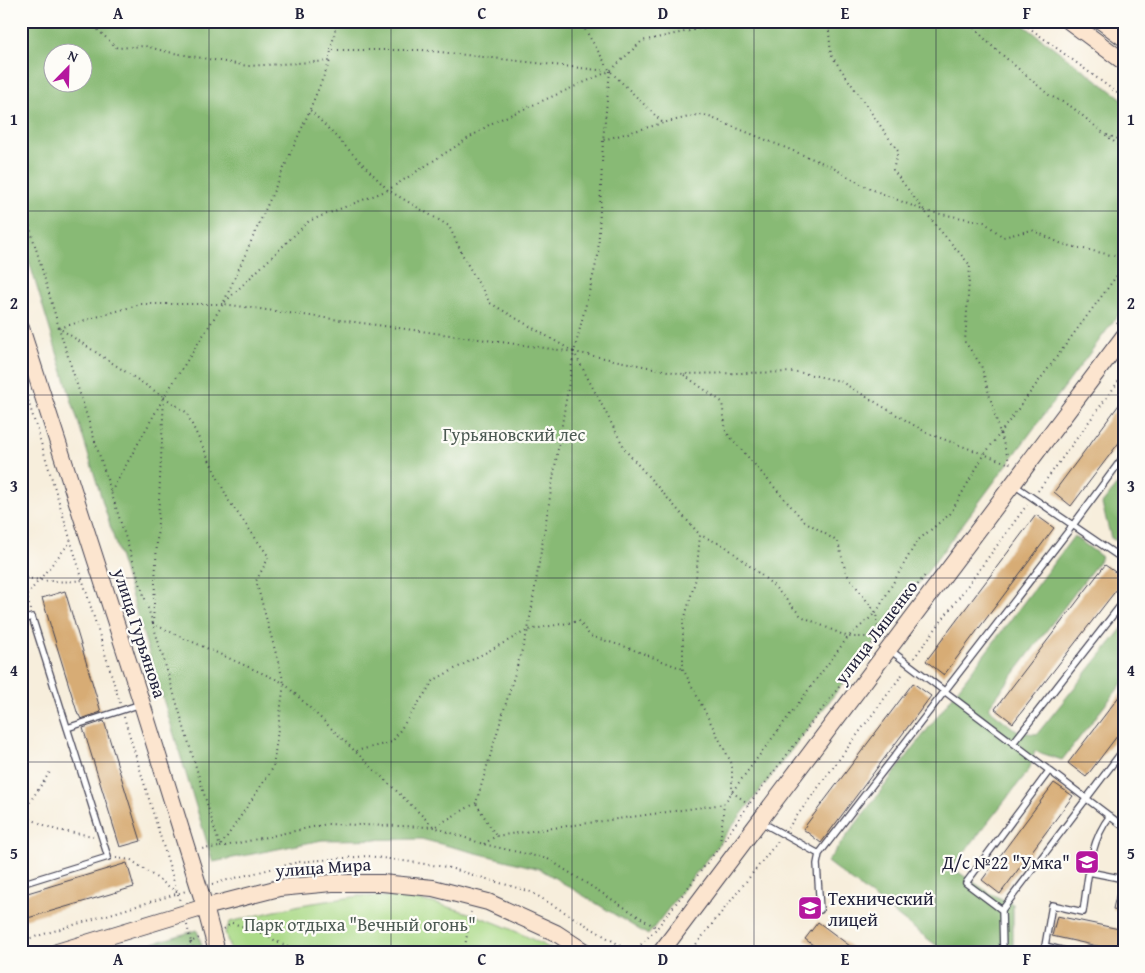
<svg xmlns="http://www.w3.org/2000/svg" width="1145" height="973" font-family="'Gentium Book Plus',serif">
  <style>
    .green { fill: #abda88; stroke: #667e62 }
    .forest { fill: #88ba74; stroke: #556e58; fill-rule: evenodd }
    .building { fill: #d7ac74 }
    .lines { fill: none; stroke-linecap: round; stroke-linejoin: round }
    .lane-casing { stroke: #424153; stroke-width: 8 }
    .secondary-casing { stroke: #424153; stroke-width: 18 }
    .path { stroke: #424153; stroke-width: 2; stroke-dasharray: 1 4; stroke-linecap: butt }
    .lane { stroke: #fff; stroke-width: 5.5 }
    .secondary { stroke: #fce5cf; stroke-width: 16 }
    .grid { fill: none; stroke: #22223b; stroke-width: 1; stroke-opacity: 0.55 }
    .labels { text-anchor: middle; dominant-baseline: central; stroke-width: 4.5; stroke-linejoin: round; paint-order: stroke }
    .park-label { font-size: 18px; fill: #4b5952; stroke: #fdfcf7 }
    .street-label { font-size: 18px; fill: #22223b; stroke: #fdfcf7 }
    .poi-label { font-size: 18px; fill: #22223b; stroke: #fdfcf7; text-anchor: end }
    .neatline { fill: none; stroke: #22223b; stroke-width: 2 }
    .grid-label { font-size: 16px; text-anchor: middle; font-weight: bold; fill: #22223b }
  </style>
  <rect width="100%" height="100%" fill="#fdfcf7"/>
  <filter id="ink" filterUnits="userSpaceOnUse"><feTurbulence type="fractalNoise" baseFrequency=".02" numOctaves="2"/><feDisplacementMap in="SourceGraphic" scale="10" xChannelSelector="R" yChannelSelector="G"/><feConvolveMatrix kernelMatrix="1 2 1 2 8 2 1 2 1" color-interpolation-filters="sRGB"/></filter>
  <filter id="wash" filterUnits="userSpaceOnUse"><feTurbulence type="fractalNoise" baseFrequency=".0096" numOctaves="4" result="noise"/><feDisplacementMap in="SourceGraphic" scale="20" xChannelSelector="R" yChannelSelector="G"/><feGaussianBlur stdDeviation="1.12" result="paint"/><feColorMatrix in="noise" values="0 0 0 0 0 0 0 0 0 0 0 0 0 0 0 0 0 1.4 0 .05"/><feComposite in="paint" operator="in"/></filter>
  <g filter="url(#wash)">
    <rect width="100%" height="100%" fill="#f7eedc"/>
    <path class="green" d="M360,896C379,897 400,896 418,900C466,909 514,928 556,952H231L225,932L230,922L300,905Z"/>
    <path class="forest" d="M21,21H1018L1124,100V307L879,637L648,935L540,869L421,839L322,840L213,862L21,235ZM52,52H82V82H52Z
      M1124,476V545L1111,538L1102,504Z
      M1074,536L1102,557L988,708L1018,732L1037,734L1124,626V681L1062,760L1035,751L1029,770L952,868L991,894L1013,904V952H945L827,862Z
      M197,930L204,952H123Z"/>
    <g id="blocks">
      <path class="building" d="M1124,398V436L1071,506L1054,492Z
        M1036,515L1054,528L944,675L926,661Z
        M1105,565L1124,578V580L1013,723L995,709Z
        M65,591L101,712L81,719L79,715H78L42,598Z
        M913,683L931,696L821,843L803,829Z
        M1124,690V727L1086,777L1068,763Z
        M104,721L141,841L120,847L83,728Z
        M1054,783L1073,796L1000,894L982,880Z
        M127,863L134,887L21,920V895Z
        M1119,883L1124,884V912L1113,909Z
        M1057,916L1124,930V952L1052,936Z
        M818,922L858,952H822L805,939Z"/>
    </g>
  </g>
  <g filter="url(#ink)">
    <use href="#blocks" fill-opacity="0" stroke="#424153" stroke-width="1"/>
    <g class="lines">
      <defs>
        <path id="lane" d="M1014,485L1124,560
          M21,620L32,617L108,857L21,884
          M890,650L1124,827
          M67,728L141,704
          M1013,743L1124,601
          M1049,771L966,883L1002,910L1124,749
          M761,822L819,854
          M1089,872L1124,879
          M820,910L817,864L819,854L1073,525L1124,456
          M1002,910L1003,952
          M1069,952L1045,946L1052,905L1083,912C1088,880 1089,842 1110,816"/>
        <path id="secondary" d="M1069,21L1124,62
          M1101,21L1124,38
          M21,328L142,704L205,907L217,952
          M57,952L205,907L279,888L332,883H382L433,888L488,902L556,933L585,952
          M661,952L1124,336"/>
      </defs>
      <use href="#lane" class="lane-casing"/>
      <use href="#secondary" class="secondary-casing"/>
      <path class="path" d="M80,21L97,29L117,48L145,46L168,52L248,66L330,61
        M580,21L610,71L663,123
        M828,21L831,55L898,151L893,170L938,228L970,265L965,342L981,365L1000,433L1010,464
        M967,21L993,47L1049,95L1072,107L1124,150
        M1020,21L1124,98
        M331,50L337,21
        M610,71L603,140L663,123L702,114L828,165L866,187L925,211L984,222L1003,237L1032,230L1062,244L1124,258
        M310,109L330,61L331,50H422L607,71
        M1107,135L1124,141
        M21,197L59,328L153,624L220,847L327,824L434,827L483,844L548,859L657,928L720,846L749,804L926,574
        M225,302L309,221L388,190L449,226L465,260L490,303L574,352L598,256L603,140
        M1117,324L1124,315
        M684,375L722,402L726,432L803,520L838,542L846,573L876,613L879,637H848L801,616L772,584L725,546L700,535
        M21,377L120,703
        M164,397L186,412L229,501L269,557L256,581L284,683L273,768L220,847L200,849
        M1038,491L1124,374
        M111,492L164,397L59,328L141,304H223L310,110L388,190L492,123L610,71L642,41L703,28L717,21
        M21,577C42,581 62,583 83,580
        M30,610L27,595L71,541
        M914,658L1027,505
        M124,717L180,901
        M356,751L392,742L434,680L528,630L579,621L590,636L626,647L683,669
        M476,803L434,827L284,683L153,624L164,397L223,304L574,352L528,630L476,803L496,836
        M749,804L732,792V764L683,669V624L696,578L700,535L626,451L574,352L683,374L798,372L840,381L927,433L1010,464
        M21,815L56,830L93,836
        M21,815L50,772
        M788,828L904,672
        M484,844L496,836L724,804L732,792L848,637L876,613L917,541L950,514L984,455L1124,266
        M720,844L724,804
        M116,858L131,860L178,893
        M212,884L298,862L368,856L446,867L531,892L631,952
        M187,925L191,942L199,938
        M224,929L232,923L255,930L297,952
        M21,941L186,891
        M191,942L194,952
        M21,947L24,952
        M185,952L191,942
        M464,952L471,912
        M634,952L657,928
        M690,952L779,840"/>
      <use href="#lane" class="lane"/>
      <use href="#secondary" class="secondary"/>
    </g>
  </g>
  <path class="grid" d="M209,21V952M391,21V952M572,21V952M754,21V952M936,21V952M21,211H1124M21,395H1124M21,578H1124M21,762H1124"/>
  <defs>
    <symbol id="school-square" viewBox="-11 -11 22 22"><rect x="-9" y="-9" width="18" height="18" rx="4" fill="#b5179e" stroke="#fdfcf7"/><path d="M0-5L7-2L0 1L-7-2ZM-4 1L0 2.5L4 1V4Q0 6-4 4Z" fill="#fff"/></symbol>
  </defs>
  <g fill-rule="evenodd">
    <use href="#school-square" x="1073" y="848" width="28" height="28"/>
    <use href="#school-square" x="796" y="894" width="28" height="28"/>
  </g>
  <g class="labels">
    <g class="park-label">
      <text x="514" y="434">Гурьяновский лес</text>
      <text x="360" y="924">Парк отдыха "Вечный огонь"</text>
    </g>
    <g class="street-label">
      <text transform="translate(876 632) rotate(-53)">улица Ляшенко</text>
      <text transform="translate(140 633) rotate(72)">улица Гурьянова</text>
      <text transform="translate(323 867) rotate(-4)">улица Мира</text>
    </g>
    <g class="poi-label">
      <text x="1070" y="862">Д/с №22 "Умка"</text>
      <text x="828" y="898" text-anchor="start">Технический<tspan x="828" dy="21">лицей</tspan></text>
    </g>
  </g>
  <rect width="1145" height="973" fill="none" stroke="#fdfcf7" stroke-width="55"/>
  <g transform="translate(68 68) rotate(23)"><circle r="24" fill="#fdfcf7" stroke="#a5a5ac"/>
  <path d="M0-4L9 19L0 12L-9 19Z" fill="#b5179e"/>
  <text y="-8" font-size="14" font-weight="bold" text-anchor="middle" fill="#22223b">N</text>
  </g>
  <rect x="28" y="28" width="1090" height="918" class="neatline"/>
  <g class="grid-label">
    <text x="118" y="19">A</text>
    <text x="300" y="19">B</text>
    <text x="482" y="19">C</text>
    <text x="663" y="19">D</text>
    <text x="845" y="19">E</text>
    <text x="1027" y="19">F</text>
    <text x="14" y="125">1</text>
    <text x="1131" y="125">1</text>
    <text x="14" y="309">2</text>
    <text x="1131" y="309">2</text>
    <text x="14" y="492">3</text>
    <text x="1131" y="492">3</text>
    <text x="14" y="676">4</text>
    <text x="1131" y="676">4</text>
    <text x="14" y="859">5</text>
    <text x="1131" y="859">5</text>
    <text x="118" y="965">A</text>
    <text x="300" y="965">B</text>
    <text x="482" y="965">C</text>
    <text x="663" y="965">D</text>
    <text x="845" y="965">E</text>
    <text x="1027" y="965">F</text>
  </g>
</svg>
